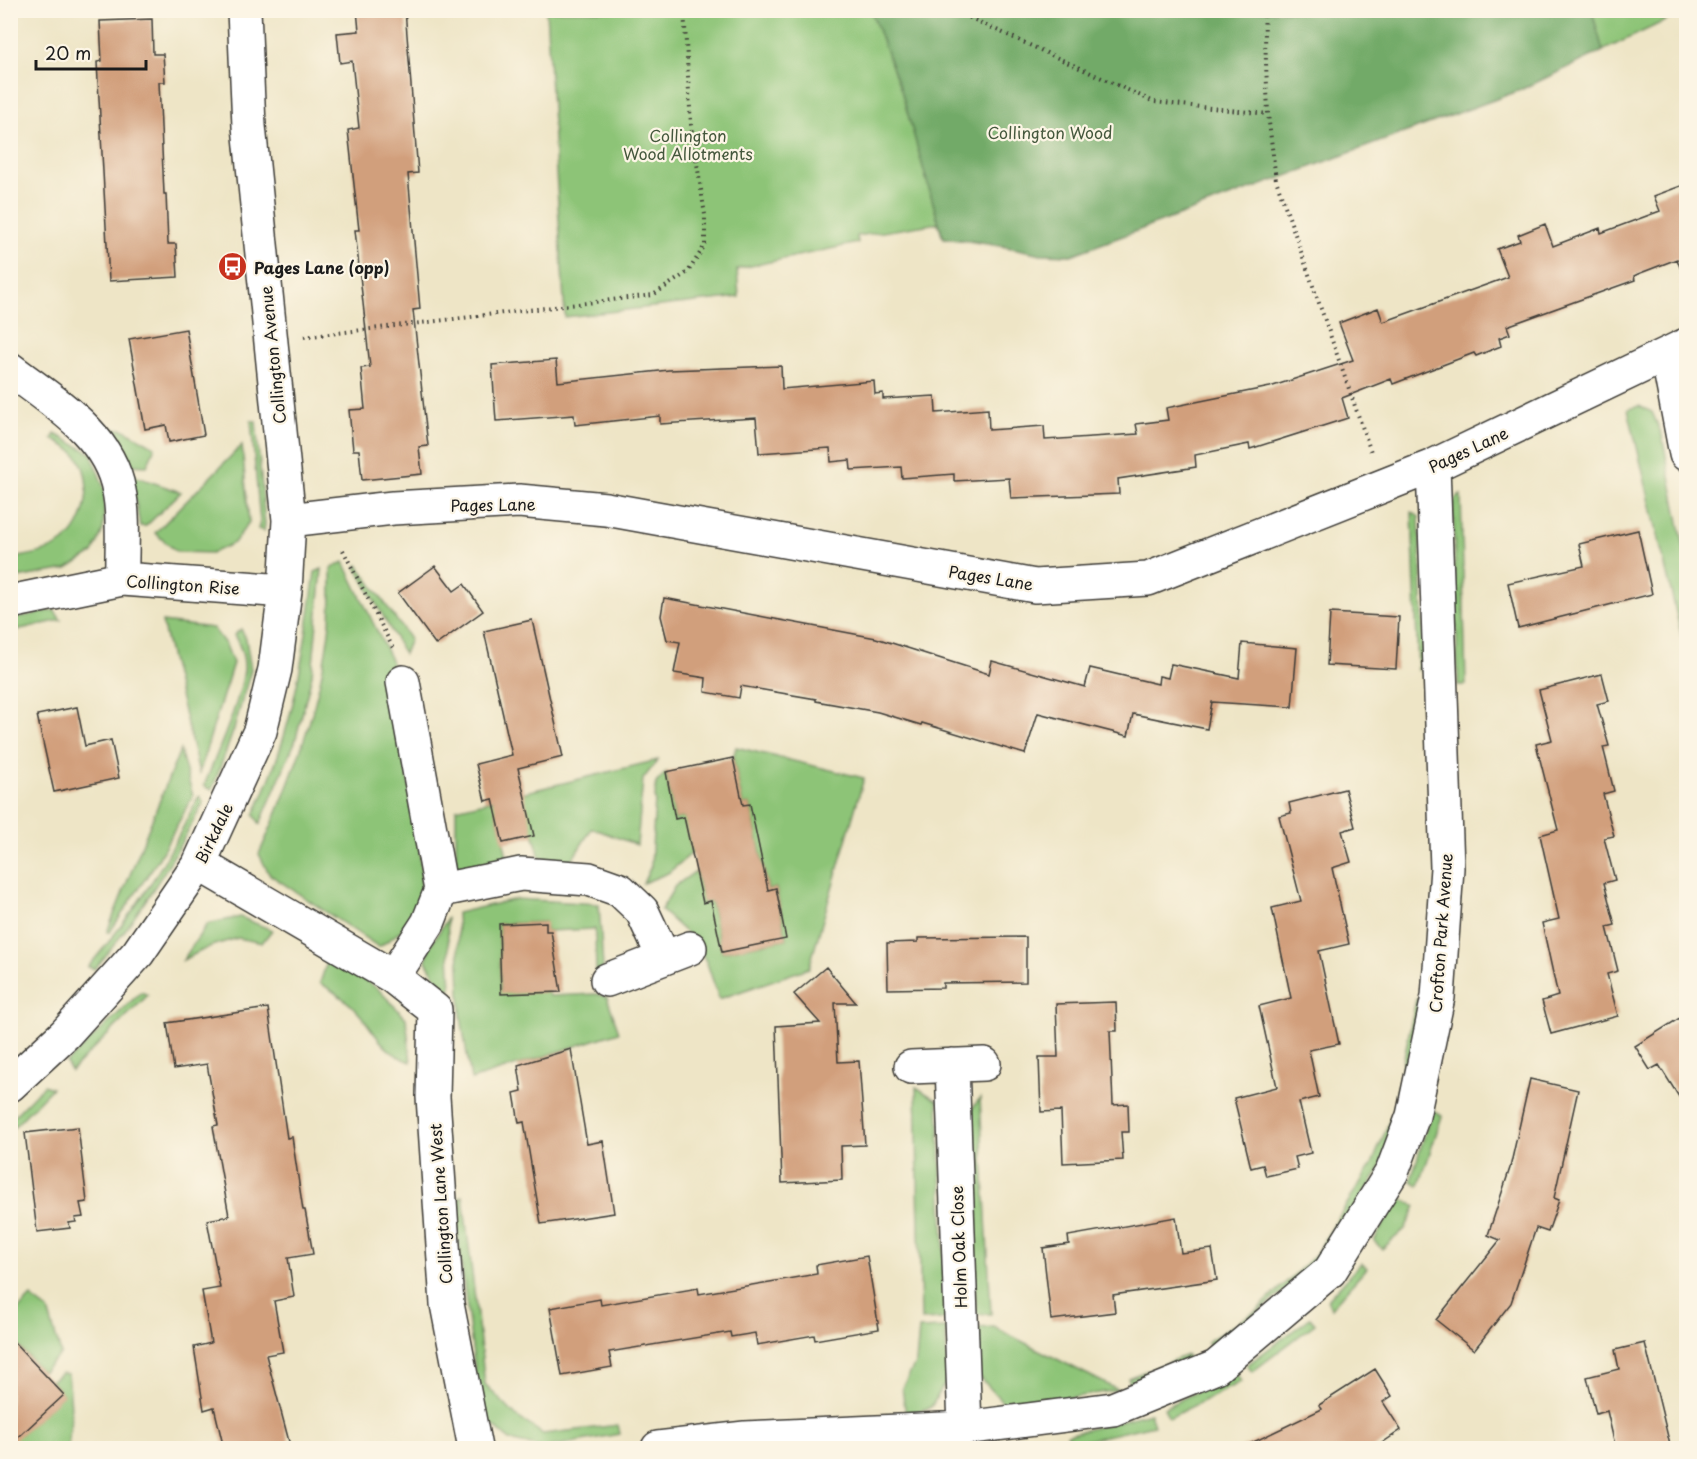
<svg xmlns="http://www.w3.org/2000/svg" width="1697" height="1459" font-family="'Playpen Sans',sans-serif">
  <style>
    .green { fill: #8dc477; stroke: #54704a; stroke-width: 1.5 }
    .forest { fill: #72aa68; stroke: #476342; stroke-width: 1.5 }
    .building { fill: #d19f7b }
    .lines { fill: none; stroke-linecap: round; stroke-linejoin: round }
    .minor-casing { stroke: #3c3a36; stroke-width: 36 }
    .path { stroke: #3c3a36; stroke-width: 4; stroke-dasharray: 1.5 4.5; stroke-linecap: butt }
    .minor { stroke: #fff; stroke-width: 33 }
    .labels { text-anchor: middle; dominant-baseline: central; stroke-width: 4.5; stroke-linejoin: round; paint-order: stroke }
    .park-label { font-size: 16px; fill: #44573c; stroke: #fcf5e5 }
    .poi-label { font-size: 16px; font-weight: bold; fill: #1c1c1c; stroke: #fcf5e5; text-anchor: start }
    .street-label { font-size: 16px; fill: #1c1c1c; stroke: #fcf5e5 }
  </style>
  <rect width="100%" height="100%" fill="#fcf5e5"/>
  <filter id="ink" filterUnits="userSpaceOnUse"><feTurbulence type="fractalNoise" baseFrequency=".0167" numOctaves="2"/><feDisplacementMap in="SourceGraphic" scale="12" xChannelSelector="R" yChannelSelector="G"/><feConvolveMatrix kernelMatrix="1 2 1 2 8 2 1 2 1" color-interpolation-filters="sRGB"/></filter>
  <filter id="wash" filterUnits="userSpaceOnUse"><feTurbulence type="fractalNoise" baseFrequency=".008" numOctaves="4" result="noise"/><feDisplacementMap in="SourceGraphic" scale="24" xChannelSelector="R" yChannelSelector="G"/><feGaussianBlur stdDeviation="1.35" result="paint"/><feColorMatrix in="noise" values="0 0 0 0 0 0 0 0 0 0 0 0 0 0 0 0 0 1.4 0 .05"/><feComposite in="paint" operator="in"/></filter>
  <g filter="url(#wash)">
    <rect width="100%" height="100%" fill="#eee5c6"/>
    <path class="green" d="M546,11L1686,10V11L1518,91L1071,255C1028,253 986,242 943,238L938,223L857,236L858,243L737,269L739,297L565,317Z
      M1639,406L1652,412L1662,435L1686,558V655L1628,409Z
      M251,421H256L265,523L264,531L258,529L260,522Z
      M106,428L123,429L155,447L147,466L129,465L120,443Z
      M55,434L91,453L105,491L103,530L93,553L67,569L11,579L10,559C28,555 48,553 63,542C87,526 96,477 75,454C69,447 60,444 52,439Z
      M242,445L249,522L234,543L212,553L177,552L155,533Z
      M131,475L181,492L146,526H140Z
      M1461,495L1466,685H1458L1453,506L1455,499Z
      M1412,512L1419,517L1425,667L1418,670Z
      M344,562L392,662L387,681C396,727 434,872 417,908C409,927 395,936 379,947L269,874L259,854C292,781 321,703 330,623C331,605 331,586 331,568Z
      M358,565L410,639L404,654L356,567Z
      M322,569L312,675L295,742L260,824L254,815C293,733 303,660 315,572Z
      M54,610L61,620L11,631L10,619Z
      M162,622L213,628L226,645L233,663L199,773Z
      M241,629L246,639L251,670L234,729L212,790L204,786C216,755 240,703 244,670C245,658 240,645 234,635Z
      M736,747L864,778L809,968L719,999L707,963L693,939L661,910L675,886L696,871L703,903L711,901L722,952L786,939L776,888L768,890L750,804L743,805L733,758Z
      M180,750L193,796L159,858L110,932H107Z
      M658,760L643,779L637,845L592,828L572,860L540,858L534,836L496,811L509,864L456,869V809Z
      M666,772L675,819L685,817L692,853L668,873L643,883L651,866L656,783Z
      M199,796L203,803C172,863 138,917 95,969L88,967C137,910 166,863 199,796Z
      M516,899L599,904L603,968L596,972L595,929L546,931L545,922L499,924L501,993L548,992L549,996L597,994L607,997L619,1032L471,1080L461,1017L457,913Z
      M240,917L272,930L262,943L238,938L211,946L183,960L207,924Z
      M447,919L451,988L445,992L426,961L429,948Z
      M329,956L378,989L406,1018L411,1062C379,1051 375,1029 354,1008C344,998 332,991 320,983Z
      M141,992L148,995L71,1071L66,1063Z
      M1416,999L1425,1000L1400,1114L1380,1169L1320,1262L1211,1350L1207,1342L1257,1310L1315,1255L1372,1164L1393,1112Z
      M44,1085L52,1088L11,1130V1119Z
      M916,1087L938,1101L947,1319L921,1320Z
      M980,1098L991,1314H976L968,1114Z
      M1432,1110L1442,1116L1419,1186L1411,1180Z
      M463,1196L485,1384L516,1416L543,1434L618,1425L620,1434L543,1448L510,1440L485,1419L476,1378L453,1201Z
      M1399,1198L1416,1206L1405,1229L1382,1249L1374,1241Z
      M1361,1263L1367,1268L1331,1308L1327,1300Z
      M31,1297L48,1310L61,1354L42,1372L11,1338V1317Z
      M1310,1318L1315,1324L1252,1372L1247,1365Z
      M994,1327L1118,1390L1008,1408L979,1376L976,1328Z
      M946,1328L947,1380L931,1407L906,1415L902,1388L916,1362L919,1329Z
      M1187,1355L1190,1363L1131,1386L1128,1378Z
      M1236,1372L1241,1382L1169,1418L1164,1408Z
      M61,1373L68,1374C71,1401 73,1422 67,1448H11L10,1423L21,1434L63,1395L51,1381Z
      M1150,1413L1154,1425L1071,1444L1067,1435Z
      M1043,1437L1045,1446L1025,1448H843L965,1445Z"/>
    <path class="forest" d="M871,11H1592L1603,51L1518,91L1071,255L1041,254L988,243L943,238L901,90Z"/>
    <g id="blocks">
      <path class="building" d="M357,10H405L418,173L408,174L420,309L413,310L428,446L419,447L422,474L362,480L359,450H353L349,410L365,409L361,368L370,367L355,230H359L348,130L359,128L352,61L340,63L337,33L359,31Z
        M152,19L153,54H163L165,82H159L164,194H166L168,244H176L178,277L109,281L97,62L102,61L100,21Z
        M1686,184V274L1683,275L1677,259L1638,274L1634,276L1635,280L1507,326L1510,334L1499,338L1501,346L1476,356L1474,353L1393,384L1391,379L1342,398L1348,418L1250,449L1249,444L1195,455L1196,467L1118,479L1119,494L1011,498L1009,478L954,481V474L902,478L901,467L851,470L850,460L831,462L830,448L759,453L756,418L660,424V416L575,425L574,415L496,421L492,365L556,360L558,382L669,370L781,366L782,389L874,381L875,394L883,393V399L935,396L936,413L988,409L989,430L1044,426L1045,440L1138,434L1136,424L1168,420L1166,408L1270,387L1353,360L1339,323L1378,308L1383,322L1508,277L1497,249L1520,241L1518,235L1545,224L1553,246L1600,228L1601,233L1660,211L1654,196Z
        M186,329L204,435L169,442L166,425L145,429L129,339Z
        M1638,530L1652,594L1518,628L1508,583L1584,566L1579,544Z
        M435,566L454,591L464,584L483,611L436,645L398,593Z
        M664,598L876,638L989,674L992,661L1085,687L1090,668L1158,684L1159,676L1168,678L1171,664L1239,678L1242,643L1297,648L1292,707L1212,702L1207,729L1133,714L1128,736L1038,713L1025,754L922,723L921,725L878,712L816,701V699L741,686L739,698L705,692L706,678L674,673L680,642L667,640L661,616Z
        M1330,613L1399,617L1396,669L1327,665Z
        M532,620L563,757L518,768L534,836L503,843L493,799L485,801L476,764L512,755L484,631Z
        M1602,674L1609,701L1597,704L1609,746L1603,747L1614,791L1603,794L1614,836L1604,838L1615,880L1604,883L1615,925L1607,927L1618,971L1607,974L1618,1016L1551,1034L1542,1001L1558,996L1542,923L1559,919L1540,835L1558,830L1536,744L1552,740L1539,690Z
        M77,707L85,746L111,740L119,778L54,792L37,715Z
        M733,758L743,805L750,804L768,890L776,888L786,939L722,952L711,901L703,903L684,817L675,819L666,772Z
        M1345,789L1355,827L1342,831L1351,862L1332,868L1349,944L1319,951L1339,1044L1309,1050L1319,1097L1299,1102L1311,1153L1295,1157L1298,1169L1266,1176L1263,1165L1251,1168L1234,1098L1277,1087L1259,1006L1291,998L1272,908L1301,901L1279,816L1291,813L1289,803Z
        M546,922V931H551L561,992L501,994L499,924Z
        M1026,937V982L943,983V988L888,989L887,943L918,942V938Z
        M826,967L856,1003H835L838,1062L859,1061L865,1145L841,1146L842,1180L782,1183L776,1026L820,1023L794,994Z
        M1116,1002L1117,1031H1110L1113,1105L1128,1104L1129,1132H1121L1123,1160L1063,1163L1061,1111L1041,1112L1039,1057H1058L1056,1004Z
        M268,1008L287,1138L292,1137L303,1210H305L313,1254L288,1258L294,1297L274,1301L283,1352L266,1355L291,1449H224L214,1407L204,1410L194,1347L211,1343L202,1291L220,1288L207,1220L229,1216L213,1126L218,1125L207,1064L174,1069L167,1023Z
        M1686,1014V1108L1659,1065L1650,1070L1635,1046Z
        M571,1049L587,1144L603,1141L614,1213L541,1224L524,1122L519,1123L514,1093L522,1091L518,1065Z
        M1530,1079L1578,1090L1554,1198L1559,1200L1548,1232L1536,1228L1511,1303L1474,1350L1436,1320L1500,1240L1488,1235L1510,1168Z
        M78,1127L87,1202L80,1203L83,1217L75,1218L76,1222L69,1223L70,1228L37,1232L25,1133Z
        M1176,1217L1181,1253L1212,1249L1217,1280L1113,1295L1115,1312L1051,1320L1043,1248L1069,1244L1068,1236Z
        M867,1256L879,1329L815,1340L814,1335L757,1345L755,1333L731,1337L730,1332L609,1352L612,1367L562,1376L550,1308L600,1299L601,1305L698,1288L699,1294L817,1274L816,1265Z
        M10,1338L64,1395L10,1445Z
        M1645,1343L1670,1445L1654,1449H1616L1607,1411L1596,1414L1587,1377L1619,1369L1615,1350Z
        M1375,1369L1392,1396L1383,1402L1401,1430L1373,1449H1239L1322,1409L1319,1405Z"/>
    </g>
  </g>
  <g filter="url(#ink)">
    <use href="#blocks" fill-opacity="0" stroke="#3c3a36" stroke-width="1.5"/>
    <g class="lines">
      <defs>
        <path id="minor" d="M1667,354L1686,454
          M10,369C53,402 109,434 119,491C125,519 121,551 122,579
          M289,520L393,508L519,501L606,509L1035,586L1148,579L1433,466L1686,345
          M10,602L122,579L285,591
          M199,864L393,977L435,1010L433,1097L447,1304L475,1448
          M441,890L521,874L589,879L620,890L642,911L664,958
          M393,977L428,923L441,890L403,682
          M607,980L690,948
          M952,1065L965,1428
          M911,1067L984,1064
          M10,1085L65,1034L138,953L199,864L260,731L275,669L285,591L289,520L249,126L244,10
          M658,1448L745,1438L965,1428L1113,1409L1216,1367L1330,1271L1392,1172L1413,1116L1438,997L1447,868L1433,466"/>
      </defs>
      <use href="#minor" class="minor-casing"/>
      <path class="path" d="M953,10L1154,102L1268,114
        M1264,10L1268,114L1276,180L1371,452
        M304,337L653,295L688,272L705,245V215L691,125L684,10
        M343,550L394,650"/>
      <use href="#minor" class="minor"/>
    </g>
  </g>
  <defs>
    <symbol id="bus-disc" viewBox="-11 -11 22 22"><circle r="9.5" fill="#c8321e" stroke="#fcf5e5"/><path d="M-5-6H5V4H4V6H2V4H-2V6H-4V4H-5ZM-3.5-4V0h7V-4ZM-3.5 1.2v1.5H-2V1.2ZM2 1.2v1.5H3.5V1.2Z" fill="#fff"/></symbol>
  </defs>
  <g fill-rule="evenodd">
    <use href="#bus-disc" x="216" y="250" width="33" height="33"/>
  </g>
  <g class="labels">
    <g class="park-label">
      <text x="1050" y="132">Collington Wood</text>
      <text x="688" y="135">Collington<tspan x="688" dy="18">Wood Allotments</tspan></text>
    </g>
    <g class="poi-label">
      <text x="254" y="267">Pages Lane (opp)</text>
    </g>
    <g class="street-label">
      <text transform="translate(272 355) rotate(-96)">Collington Avenue</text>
      <text transform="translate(1468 449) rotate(-25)">Pages Lane</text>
      <text transform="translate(493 504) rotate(-1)">Pages Lane</text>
      <text transform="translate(991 577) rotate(9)">Pages Lane</text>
      <text transform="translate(183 584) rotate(4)">Collington Rise</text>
      <text transform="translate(213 833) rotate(-64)">Birkdale</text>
      <text transform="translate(1440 933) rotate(-86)">Crofton Park Avenue</text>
      <text transform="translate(440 1204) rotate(-94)">Collington Lane West</text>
      <text transform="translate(958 1247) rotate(-92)">Holm Oak Close</text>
    </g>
  </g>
  <rect width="1697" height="1459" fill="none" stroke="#fcf5e5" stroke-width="36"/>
  <path d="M36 60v9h110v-9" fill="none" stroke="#1c1c1c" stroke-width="3"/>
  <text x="45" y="60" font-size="18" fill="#1c1c1c" stroke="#fcf5e5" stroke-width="4.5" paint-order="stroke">20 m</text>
</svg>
